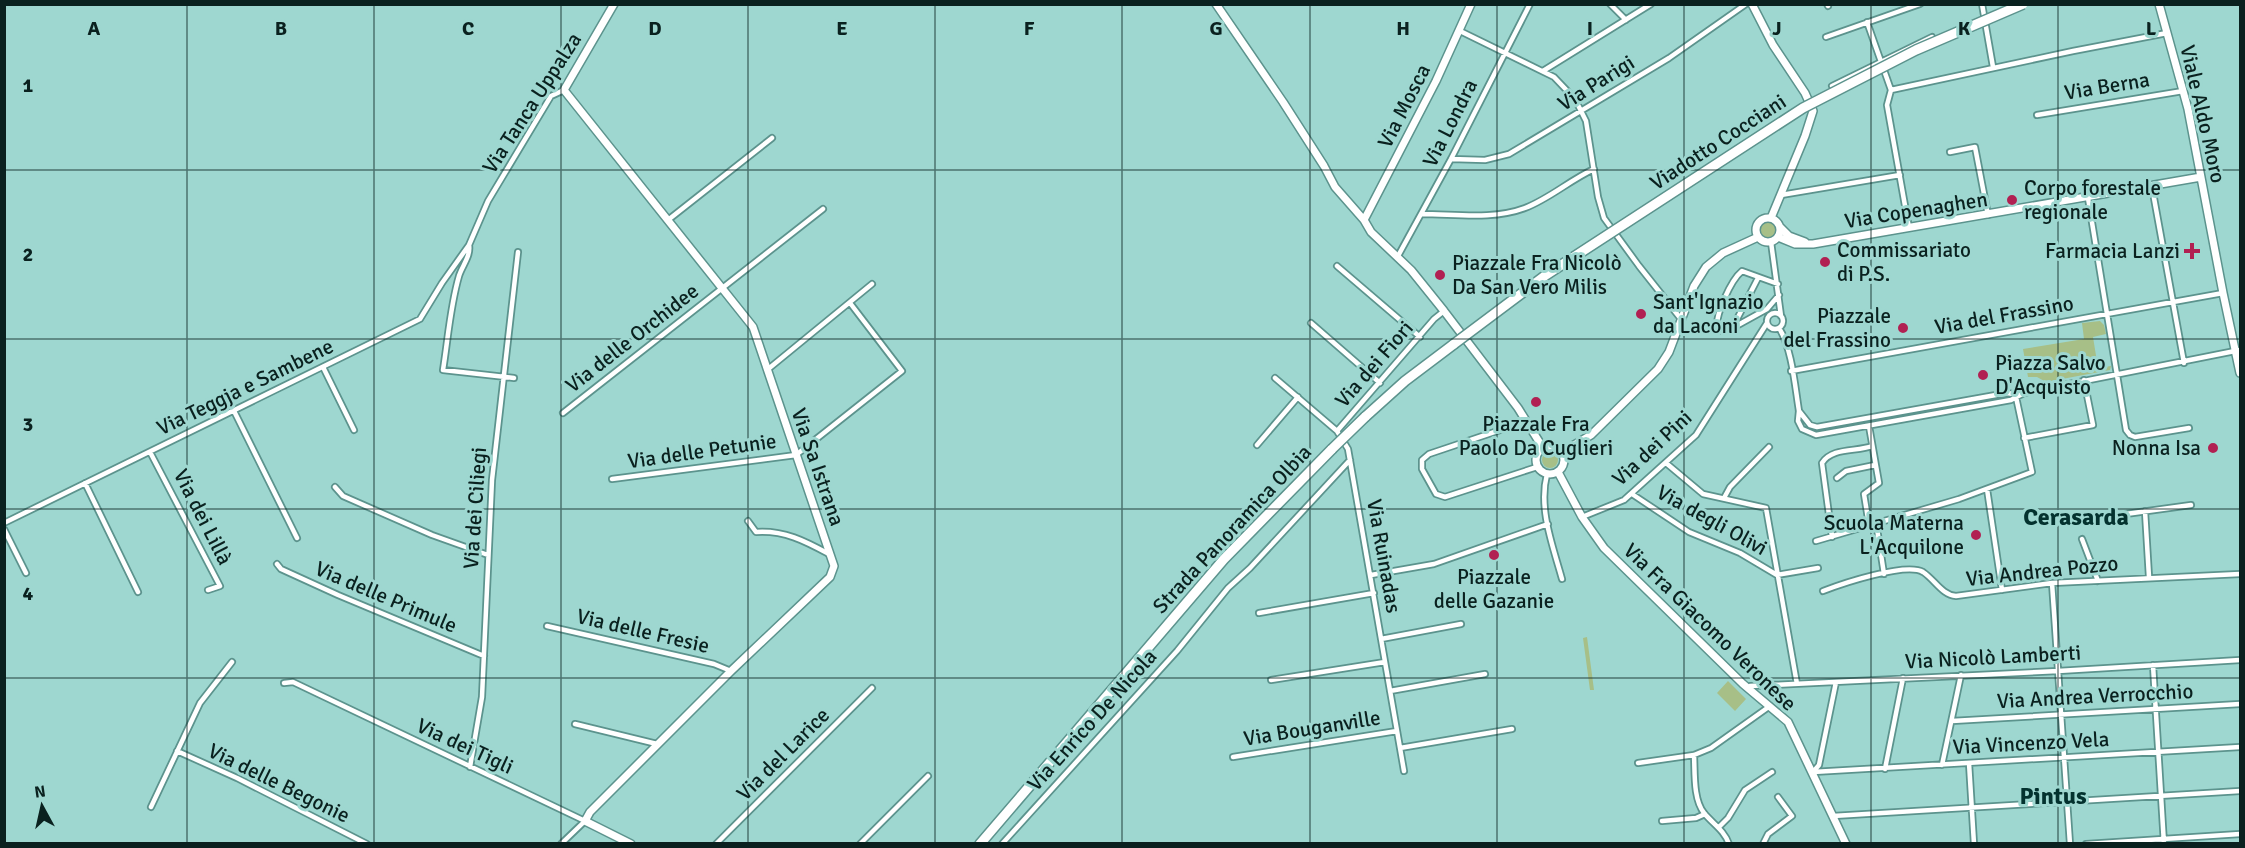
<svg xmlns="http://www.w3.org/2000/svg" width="2245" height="848" font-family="Signika,sans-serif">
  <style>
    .green { fill: #a7bf87 }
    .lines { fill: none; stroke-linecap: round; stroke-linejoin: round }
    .street-casing { stroke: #5c938d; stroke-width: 8 }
    .secondary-casing { stroke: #5c938d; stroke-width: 10 }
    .highway-casing { stroke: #5c938d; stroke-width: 12 }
    .street { stroke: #fff; stroke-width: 4.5 }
    .secondary { stroke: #fff; stroke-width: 7 }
    .highway { stroke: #fff; stroke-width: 9 }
    .highway-bridge-casing { stroke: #5c938d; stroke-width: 12; stroke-linecap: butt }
    .highway-bridge { stroke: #fff; stroke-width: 9 }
    .grid { fill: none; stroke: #0a211f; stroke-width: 1.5; stroke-opacity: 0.55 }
    .poi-dot { fill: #b12052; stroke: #9ed7d0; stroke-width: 2 }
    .labels { text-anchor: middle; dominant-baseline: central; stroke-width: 6; stroke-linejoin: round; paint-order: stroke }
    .street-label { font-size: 21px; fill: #0a211f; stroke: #9ed7d0 }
    .poi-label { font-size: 21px; fill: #0a211f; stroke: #9ed7d0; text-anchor: start }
    .quarter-label { font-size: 24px; font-weight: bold; fill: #04322f; stroke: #9ed7d0 }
    .grid-label { font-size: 20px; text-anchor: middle; font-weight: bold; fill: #0a211f; stroke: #9ed7d0; stroke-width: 6; stroke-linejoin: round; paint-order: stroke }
  </style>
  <rect width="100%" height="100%" fill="#9ed7d0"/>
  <path class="green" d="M1760 230a8 8 0 1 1 16 0a8 8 0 1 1-16 0Z
    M2100,321L2104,325L2106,334L2093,337L2098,368L2111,366L2110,370L2046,382L2037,377H2028L2023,349L2084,339L2082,323Z
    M1542 460a8 8 0 1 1 16 0a8 8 0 1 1-16 0Z
    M1587,637L1594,690H1590L1583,638Z
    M1728,681L1746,699L1735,711L1717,693Z"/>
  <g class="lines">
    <defs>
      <path id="street" d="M1610,4L1626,20
        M1827,4L1828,6
        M1982,4L1993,67
        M1867,22L1891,90
        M1460,31L1554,77L1575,99L1586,121L1598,197L1604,218L1639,266L1681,319
        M1826,37L1920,4
        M1543,71L1651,4
        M1832,86L1932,37
        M1891,90L2073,51L2167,33
        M1891,90L1887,105L1909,228
        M2037,115L2183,91
        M1950,152L1975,147L1988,215
        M1451,159L1485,160L1509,154L1669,58L1746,4
        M2152,187L2184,363
        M1781,195L1900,175
        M2088,198L2126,430L2130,435L2135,437L2189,428
        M1422,214C1455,214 1493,220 1525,208C1549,199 1570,180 1594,169
        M668,220L772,138
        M1771,242L1781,316
        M1398,256L1451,159L1530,4
        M1337,266L1420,337
        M1758,278L1735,323L1720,331L1717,329C1715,315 1731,280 1742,271L1778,284
        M1767 321a8 8 0 1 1 16 0a8 8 0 1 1-16 0Z
        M1311,323L1380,383
        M1738,325L1767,309L1779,295
        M1779,328C1792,348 1795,387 1799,411L1798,421L1802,429L1816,435L2011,400L2024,393L2240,350
        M323,367L354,430
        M767,370L872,284
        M1791,371L2223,293
        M514,378L443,370C448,339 450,307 459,276C462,266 471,256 469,245L488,201L551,96L564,90
        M1275,378L1337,431L1348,449L1404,771
        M234,411L297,538
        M1799,411L1810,425L1817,427L2007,393L2020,395
        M563,413L823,209
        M1527,421L1429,454L1422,460V469L1436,494L1445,497L1537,467
        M1337,431L1434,319L1444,311
        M2024,438L2093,425L2084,380
        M1257,445L1298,397
        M150,452L220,586L208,590
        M1666,463L1703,494L1766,508L1797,684
        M1547,474C1538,509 1553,546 1562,579
        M1837,478L1846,471L1875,465
        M612,479L796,455L902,371L850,303
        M85,483L138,592
        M335,487L343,496L432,535L488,555
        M1987,489L2002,590
        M1632,494L1689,532L1740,553L1777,575L1818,568
        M1724,498L1730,487L1769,447
        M2145,511L2149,577
        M1582,517L1624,500L1696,435L1767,323
        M2104,517L2191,505
        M748,521L756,532C784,530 805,541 829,554
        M1876,522L1884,574
        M4,523L420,319L442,283L469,245
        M1869,525L1864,494L1879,483L1869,426
        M4,529L26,573
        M1832,537L1822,463C1832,447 1857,452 1872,446
        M2082,539L2098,581
        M1816,541L1959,499L2032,472L2016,397
        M277,564L281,569L338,595L484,656
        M1371,575L1434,564L1548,524
        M2052,583L2070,844
        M1823,591C1841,584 1906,562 1923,572C1935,580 1942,595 1956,596L2052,583L2240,574
        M1259,613L1374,593
        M547,626L714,664L731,671
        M1381,639L1461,624
        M2153,665L2164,844
        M1271,680L1385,662
        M284,683L293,682L585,821L561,844
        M1748,688L1750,686L2058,671L2240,660
        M1390,691L1485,674
        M1952,721L2240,704
        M575,724L657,744
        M1400,748L1512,729
        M177,751L237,778L367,844
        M1694,755C1695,773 1693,799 1704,813C1713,824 1724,830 1729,844
        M1233,757L1397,731
        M1638,763L1694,755L1711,748L1770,706
        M1969,763L1974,844
        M1942,765L1961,675
        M470,767L482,697L492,480L518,252
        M1885,769L1903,678
        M1813,772L2240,747
        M1813,772L1819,765L1836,682
        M151,807L200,703L232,662
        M1833,816L2240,791
        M1662,821L1696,818L1705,814
        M1719,827L1728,818L1745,790L1772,772
        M716,844L872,688
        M860,844L928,776
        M1002,844L1177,651L1228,588L1250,568L1350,460
        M1763,844L1768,834L1792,816L1778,797
        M2086,844L2240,834"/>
      <path id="secondary" d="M614,4L564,90L753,327L834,566L830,577L731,671L590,812L585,821L631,844
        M1216,4L1283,102L1324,166L1335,187L1364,220L1371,232L1411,270L1444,311L1518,408L1543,448
        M1752,4L1773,45L1805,93L1813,111L1805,136L1771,218
        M2159,4L2188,109L2223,293L2240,373
        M1756 230a12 12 0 1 1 24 0a12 12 0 1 1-24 0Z
        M1364,220L1436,81L1471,4
        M1780,227L1789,236L1805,242
        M1778,237L1795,244H1813L2201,177
        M1536 460a14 14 0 1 1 28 0a14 14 0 1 1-28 0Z
        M1562,452L1591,435L1658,369L1669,352L1694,286L1706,267L1723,253L1758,237
        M1558,472L1582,517L1604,548L1743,684L1788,722L1846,844"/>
      <path id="highway" d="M1365,417L1405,381L1454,344
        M980,844L1224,559L1332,449"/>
    </defs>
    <use href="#street" class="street-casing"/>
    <use href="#secondary" class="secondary-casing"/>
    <use href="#highway" class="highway-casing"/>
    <use href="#street" class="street"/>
    <use href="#secondary" class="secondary"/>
    <use href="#highway" class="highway"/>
    <defs>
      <path id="highway-bridge" d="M1454,344L1546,275L1803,108L1916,50L2023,4
        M1332,449L1365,417"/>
    </defs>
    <use href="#highway-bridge" class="highway-bridge-casing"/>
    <use href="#highway-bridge" class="highway-bridge"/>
  </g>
  <path class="grid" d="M187,4V844M374,4V844M561,4V844M748,4V844M935,4V844M1122,4V844M1310,4V844M1497,4V844M1684,4V844M1871,4V844M2058,4V844M4,170H2240M4,339H2240M4,509H2240M4,678H2240"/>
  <g class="poi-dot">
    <circle cx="2012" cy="200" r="6"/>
    <path d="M2189 242h6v6h6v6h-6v6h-6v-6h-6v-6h6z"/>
    <circle cx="1825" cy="262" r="6"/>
    <circle cx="1440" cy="275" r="6"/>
    <circle cx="1641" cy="314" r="6"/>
    <circle cx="1903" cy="328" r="6"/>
    <circle cx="1983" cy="375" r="6"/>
    <circle cx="1536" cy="402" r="6"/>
    <circle cx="2213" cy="448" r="6"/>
    <circle cx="1976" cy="535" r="6"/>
    <circle cx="1494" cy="555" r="6"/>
  </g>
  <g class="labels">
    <g class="street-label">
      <text transform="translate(1596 83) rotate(-32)">Via Parigi</text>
      <text transform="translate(2107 86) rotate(-9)">Via Berna</text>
      <text transform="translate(532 103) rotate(-57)">Via Tanca Uppalza</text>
      <text transform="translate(1404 106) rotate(-63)">Via Mosca</text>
      <text transform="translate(2203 114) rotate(77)">Viale Aldo Moro</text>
      <text transform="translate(1450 123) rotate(-63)">Via Londra</text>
      <text transform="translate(1718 142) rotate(-33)">Viadotto Cocciani</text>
      <text transform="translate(1916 210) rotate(-9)">Via Copenaghen</text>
      <text transform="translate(2004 315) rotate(-10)">Via del Frassino</text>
      <text transform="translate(632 338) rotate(-38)">Via delle Orchidee</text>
      <text transform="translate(1374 364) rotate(-49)">Via dei Fiori</text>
      <text transform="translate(245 387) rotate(-26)">Via Teggja e Sambene</text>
      <text transform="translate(1652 448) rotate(-43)">Via dei Pini</text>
      <text transform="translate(702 451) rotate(-8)">Via delle Petunie</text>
      <text transform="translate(818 467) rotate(71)">Via Sa Istrana</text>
      <text transform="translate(475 508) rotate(-86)">Via dei Ciliegi</text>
      <text transform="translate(203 517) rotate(63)">Via dei Lillà</text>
      <text transform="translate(1712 520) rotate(29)">Via degli Olivi</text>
      <text transform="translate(1232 529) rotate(-47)">Strada Panoramica Olbia</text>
      <text transform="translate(1384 556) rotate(80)">Via Ruinadas</text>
      <text transform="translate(2042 571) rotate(-6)">Via Andrea Pozzo</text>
      <text transform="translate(386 597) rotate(23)">Via delle Primule</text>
      <text transform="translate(1710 627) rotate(44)">Via Fra Giacomo Veronese</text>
      <text transform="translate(643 631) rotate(13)">Via delle Fresie</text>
      <text transform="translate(1993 657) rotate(-3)">Via Nicolò Lamberti</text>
      <text transform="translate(2095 696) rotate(-3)">Via Andrea Verrocchio</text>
      <text transform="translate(1092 720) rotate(-48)">Via Enrico De Nicola</text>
      <text transform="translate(1312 728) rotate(-9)">Via Bouganville</text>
      <text transform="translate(2031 743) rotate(-3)">Via Vincenzo Vela</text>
      <text transform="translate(465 746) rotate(25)">Via dei Tigli</text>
      <text transform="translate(783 754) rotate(-45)">Via del Larice</text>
      <text transform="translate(279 783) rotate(26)">Via delle Begonie</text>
    </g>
    <g class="poi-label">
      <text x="2024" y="188">Corpo forestale<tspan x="2024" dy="24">regionale</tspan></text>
      <text x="1837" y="250">Commissariato<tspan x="1837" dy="24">di P.S.</tspan></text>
      <text x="2180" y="251" text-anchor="end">Farmacia Lanzi</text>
      <text x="1452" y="263">Piazzale Fra Nicolò<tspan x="1452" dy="24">Da San Vero Milis</tspan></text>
      <text x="1653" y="302">Sant'Ignazio<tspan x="1653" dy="24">da Laconi</tspan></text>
      <text x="1891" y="316" text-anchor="end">Piazzale<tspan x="1891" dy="24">del Frassino</tspan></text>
      <text x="1995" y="363">Piazza Salvo<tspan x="1995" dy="24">D'Acquisto</tspan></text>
      <text x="1536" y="424" text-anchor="middle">Piazzale Fra<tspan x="1536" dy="24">Paolo Da Cuglieri</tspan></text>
      <text x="2201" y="448" text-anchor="end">Nonna Isa</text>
      <text x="1964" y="523" text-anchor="end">Scuola Materna<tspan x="1964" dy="24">L'Acquilone</tspan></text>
      <text x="1494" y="577" text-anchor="middle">Piazzale<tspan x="1494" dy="24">delle Gazanie</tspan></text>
    </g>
    <g class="quarter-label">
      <text x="2076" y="517">Cerasarda</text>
      <text x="2053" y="796">Pintus</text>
    </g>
  </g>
  <g class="grid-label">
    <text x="94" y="35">A</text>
    <text x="281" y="35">B</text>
    <text x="468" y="35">C</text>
    <text x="655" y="35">D</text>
    <text x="842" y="35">E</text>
    <text x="1029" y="35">F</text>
    <text x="1216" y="35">G</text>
    <text x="1403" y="35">H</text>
    <text x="1590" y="35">I</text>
    <text x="1777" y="35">J</text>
    <text x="1964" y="35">K</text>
    <text x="2151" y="35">L</text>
    <text x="28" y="92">1</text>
    <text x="28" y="261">2</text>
    <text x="28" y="431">3</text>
    <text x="28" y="600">4</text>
  </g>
  <rect width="2245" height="848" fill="none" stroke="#0a211f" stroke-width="12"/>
  <g transform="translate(42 806) rotate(352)" stroke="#9ed7d0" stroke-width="4.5" paint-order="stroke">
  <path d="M0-4.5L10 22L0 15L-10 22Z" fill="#0a211f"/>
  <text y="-9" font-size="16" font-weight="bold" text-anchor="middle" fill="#0a211f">N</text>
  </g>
</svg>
